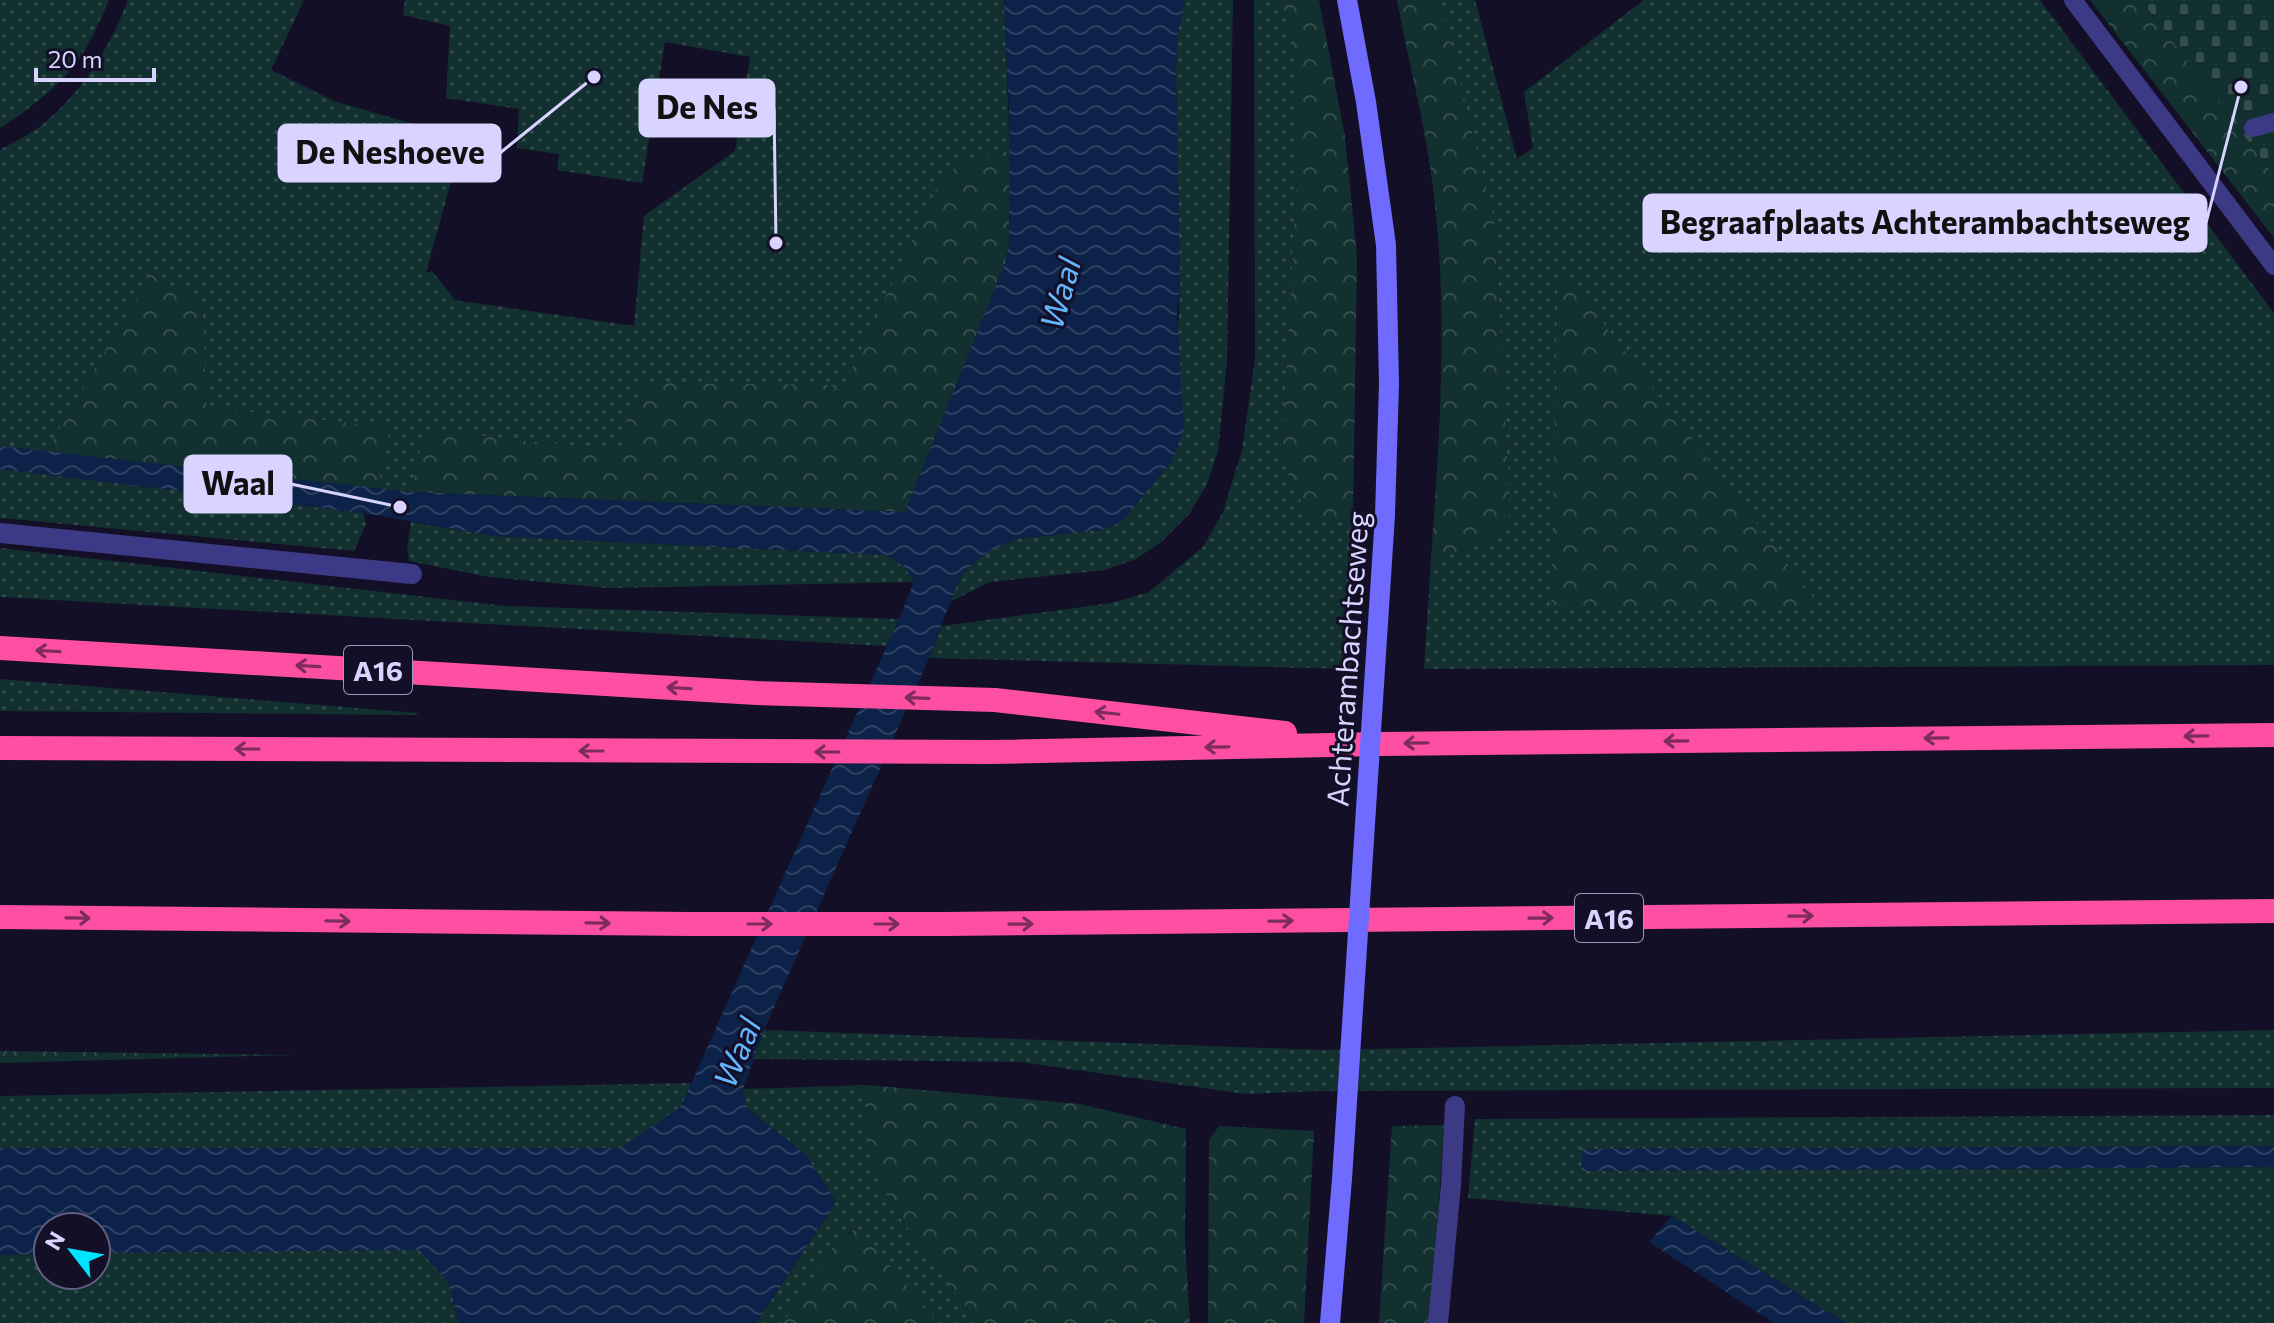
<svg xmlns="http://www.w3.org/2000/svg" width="2274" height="1323" font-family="Commissioner,sans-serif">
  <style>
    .grass { fill: url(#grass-dots) }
    .forest { fill: url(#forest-crowns) }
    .cemetery { fill: url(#cemetery-stones) }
    .water { fill: url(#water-waves) }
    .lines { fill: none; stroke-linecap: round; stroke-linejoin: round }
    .lane { stroke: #3d3a85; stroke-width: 18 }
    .street { stroke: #3d3a85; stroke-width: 20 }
    .secondary { stroke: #6f6bff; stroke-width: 20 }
    .highway { stroke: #ff4fa3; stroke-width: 24 }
    .secondary-bridge { stroke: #6f6bff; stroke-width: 20 }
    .oneway { stroke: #7d2c5e }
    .labels { text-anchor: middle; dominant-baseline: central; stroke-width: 6; stroke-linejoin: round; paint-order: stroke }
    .shield { fill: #130f26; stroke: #9e99be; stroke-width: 2 }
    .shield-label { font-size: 28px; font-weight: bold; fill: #d9d4ff }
    .street-label { font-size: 30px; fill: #d9d4ff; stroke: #130f26 }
    .water-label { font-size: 32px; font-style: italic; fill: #62b6ff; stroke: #130f26 }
    .leader { fill: none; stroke: #d9d4ff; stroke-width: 3 }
    .callout-dot { fill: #d9d4ff; stroke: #130f26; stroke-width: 3 }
    .callout { fill: #d9d4ff; stroke: #d9d4ff; stroke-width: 3 }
    .callout-label { font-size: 32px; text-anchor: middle; font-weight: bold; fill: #111 }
  </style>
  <defs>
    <pattern id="grass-dots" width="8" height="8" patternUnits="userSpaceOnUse" patternTransform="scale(2)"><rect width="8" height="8" fill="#12302f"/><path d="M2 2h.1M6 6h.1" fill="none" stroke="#344d4e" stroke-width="1.8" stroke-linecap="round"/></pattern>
    <pattern id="forest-crowns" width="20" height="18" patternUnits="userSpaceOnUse" patternTransform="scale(2)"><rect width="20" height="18" fill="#12302f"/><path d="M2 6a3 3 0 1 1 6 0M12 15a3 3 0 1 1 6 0" fill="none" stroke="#344d4e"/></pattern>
    <pattern id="cemetery-stones" width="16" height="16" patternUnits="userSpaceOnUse" patternTransform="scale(2)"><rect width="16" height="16" fill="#12302f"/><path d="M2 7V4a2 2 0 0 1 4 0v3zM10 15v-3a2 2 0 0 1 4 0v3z" fill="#344d4e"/></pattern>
    <pattern id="water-waves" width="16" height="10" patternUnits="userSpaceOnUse" patternTransform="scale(2)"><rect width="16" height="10" fill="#0c2248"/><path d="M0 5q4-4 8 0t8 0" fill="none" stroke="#2f4163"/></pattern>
  </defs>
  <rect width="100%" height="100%" fill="#130f26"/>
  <path class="grass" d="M0,0H109C100,22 90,43 77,62C62,84 23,114 0,128Z
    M128,0H304L271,70L334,101L434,130L453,174L426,273L432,271L455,300L634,326L644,216L735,151L750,57L665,42L642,183L557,170L559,154L517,148L519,109L446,98L450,26L403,15L405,0H1004L1010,151L964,160L940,181L844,386L645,383L627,414L626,451L425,430L411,492L377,489L390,427L207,408L202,303L151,273L46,452L0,446V150C12,143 27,136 38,128C81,95 109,49 128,0Z
    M1185,0H1233L1227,361L1218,451L1207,484L1190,513L1161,542L1136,559L1105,570L990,582L950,602L958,582L969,567L988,552L1016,539L1101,530L1121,522L1172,461L1180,289L1176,73L1177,37Z
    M1254,0H1282L1298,76V156L1282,447C1289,483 1294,496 1320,522L1353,520L1351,669L929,658L942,626L1111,603L1149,592L1203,547L1223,512L1242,450L1255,359Z
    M1440,0H1475L1517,159L1533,148L1524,92L1644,0H2040L2274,313V665L1424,669L1431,559L1482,544L1509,524V489L1494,220Z
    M0,469L363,513L366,524L354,551L0,518Z
    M411,522L494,536L887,555L905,567L914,582L608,588L489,577L409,561L407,549Z
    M0,548L505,606L899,619L886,646L0,597Z
    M0,679L418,713L416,715L0,711Z
    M764,1030L1324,1050L2274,1030V1088L1325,1091L1246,1094L1020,1062L753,1059Z
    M691,1083L681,1107L622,1148H0V1096Z
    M867,1085L865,1107L873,1173L902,1220L978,1323H939L856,1227L833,1247L783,1323H756L836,1202L805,1154L747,1108L743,1089Z
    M2274,1115V1146L1582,1149V1171L2274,1167V1323H1846L1672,1216L1468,1198L1475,1119Z
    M210,1250H420L448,1282L459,1323H0V1255L48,1254V1275H96V1253Z"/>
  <path class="forest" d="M1282,0H1319L1345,137L1357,256L1353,520L1320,522C1294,496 1289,483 1282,447L1298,156V76Z
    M1397,0H1440L1494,220L1509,489V524L1482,544L1431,559C1440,433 1449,306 1432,180C1424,120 1408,60 1397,0Z
    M2090,0H2141L2274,175V238Z
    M1010,151L1009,243L1005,264L905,512L411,492L425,430L625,451L627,414L645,383L844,385L940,181L964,160Z
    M1558,264L1822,609L1551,605Z
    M151,273L202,303L207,408L390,427L377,489L46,452Z
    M0,1051L296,1055L0,1063Z
    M867,1085L1080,1104L1186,1129L1185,1240L1190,1323H978L902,1220L873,1173L865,1107Z
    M1444,1125L1431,1323H1379L1392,1126Z
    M1219,1126L1314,1131L1304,1323H1208L1209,1140Z
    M857,1227L939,1323H783L833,1247Z"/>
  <path class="cemetery" d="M2141,0H2274V175Z"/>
  <path class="water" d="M1004,0H1185L1177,37L1176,73L1180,289L1177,314L1184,429L1172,461L1121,522L1101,530L1016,539L988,552L969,567L958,582L929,658L764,1030L743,1089L747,1108L805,1154L836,1202L756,1323H459L448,1282L419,1250L96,1253V1227H48V1254L0,1255V1148H622L681,1106L899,619L914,582L905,567L887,555L494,536L363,513L0,469V446L411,492L905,512L1005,264L1009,243L1010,133Z
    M2274,1146V1167L1581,1171L1582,1149Z
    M1672,1216L1846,1323H1774L1649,1242Z"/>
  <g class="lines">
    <path class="lane" d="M2073,0L2274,266
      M2253,128L2274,122"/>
    <path class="street" d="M0,533L412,574
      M1438,1323L1451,1185L1455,1106"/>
    <path class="secondary" d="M1347,0L1366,102L1386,245L1389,384L1385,515
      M1330,1323L1342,1179"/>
    <path class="highway" d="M0,648L757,693L995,700L1285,733
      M0,748L991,752L1379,744L2274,735
      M0,917L690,924H943L2274,911"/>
    <path class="secondary-bridge" d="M1342,1179L1385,515"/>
  </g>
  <defs><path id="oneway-shaft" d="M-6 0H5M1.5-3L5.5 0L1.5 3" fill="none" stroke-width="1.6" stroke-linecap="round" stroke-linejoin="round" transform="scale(2)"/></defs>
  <g class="oneway">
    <use href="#oneway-shaft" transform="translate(48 651) rotate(-177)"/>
    <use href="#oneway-shaft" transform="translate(308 666) rotate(-177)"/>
    <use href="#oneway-shaft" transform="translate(679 688) rotate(-177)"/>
    <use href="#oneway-shaft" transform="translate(917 698) rotate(-178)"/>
    <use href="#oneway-shaft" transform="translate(1107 713) rotate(-174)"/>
    <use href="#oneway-shaft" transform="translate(2196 736) rotate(179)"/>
    <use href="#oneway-shaft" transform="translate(1936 738) rotate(179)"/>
    <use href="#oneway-shaft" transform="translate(1676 741) rotate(179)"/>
    <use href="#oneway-shaft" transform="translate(1416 743) rotate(179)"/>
    <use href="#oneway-shaft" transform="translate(1217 747) rotate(179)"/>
    <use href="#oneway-shaft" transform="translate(247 749) rotate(-180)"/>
    <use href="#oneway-shaft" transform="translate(591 751) rotate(-180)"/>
    <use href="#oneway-shaft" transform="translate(827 752) rotate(-180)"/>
    <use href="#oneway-shaft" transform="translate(1801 916) rotate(-1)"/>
    <use href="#oneway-shaft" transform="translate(78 918) rotate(1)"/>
    <use href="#oneway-shaft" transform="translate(1541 918) rotate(-1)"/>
    <use href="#oneway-shaft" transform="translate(338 921) rotate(1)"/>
    <use href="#oneway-shaft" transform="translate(1281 921) rotate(-1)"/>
    <use href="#oneway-shaft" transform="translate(598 923) rotate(1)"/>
    <use href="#oneway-shaft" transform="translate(760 924)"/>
    <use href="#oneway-shaft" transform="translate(887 924)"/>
    <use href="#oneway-shaft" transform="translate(1021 924) rotate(-1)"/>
  </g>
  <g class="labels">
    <g class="shield">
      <rect x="344" y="646" width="68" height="48" rx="6"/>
      <rect x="1575" y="894" width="68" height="48" rx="6"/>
    </g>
    <g class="shield-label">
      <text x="378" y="670">A16</text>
      <text x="1609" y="918">A16</text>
    </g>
    <g class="street-label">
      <text transform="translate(1346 659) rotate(-86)">Achterambachtseweg</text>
    </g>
    <g class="water-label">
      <text transform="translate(1059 293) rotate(-74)">Waal</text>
      <text transform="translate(736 1052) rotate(-67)">Waal</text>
    </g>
  </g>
  <path class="leader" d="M776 243L774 108M594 77L500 153M2241 87L2206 223M400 507L291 484"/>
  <g class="callout-dot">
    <circle cx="776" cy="243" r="8"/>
    <circle cx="594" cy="77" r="8"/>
    <circle cx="2241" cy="87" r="8"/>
    <circle cx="400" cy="507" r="8"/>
  </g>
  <g class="callout">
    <rect x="640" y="80" width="134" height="56" rx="8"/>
    <rect x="279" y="125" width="221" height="56" rx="8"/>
    <rect x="1644" y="195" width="562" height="56" rx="8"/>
    <rect x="185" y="456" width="106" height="56" rx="8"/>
  </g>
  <g class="callout-label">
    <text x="707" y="119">De Nes</text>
    <text x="390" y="164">De Neshoeve</text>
    <text x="1925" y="234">Begraafplaats Achterambachtseweg</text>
    <text x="238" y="495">Waal</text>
  </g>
  <g transform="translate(72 1251) rotate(301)"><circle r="38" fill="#130f26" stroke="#625e7d" stroke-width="2"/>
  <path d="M0-6L14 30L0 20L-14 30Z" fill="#00e5ff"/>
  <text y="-12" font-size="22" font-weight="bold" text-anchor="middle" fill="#d9d4ff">N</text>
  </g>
  <path d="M36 68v12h118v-12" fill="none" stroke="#d9d4ff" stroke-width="4"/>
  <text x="48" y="68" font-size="24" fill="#d9d4ff" stroke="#130f26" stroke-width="6" paint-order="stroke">20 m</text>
</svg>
